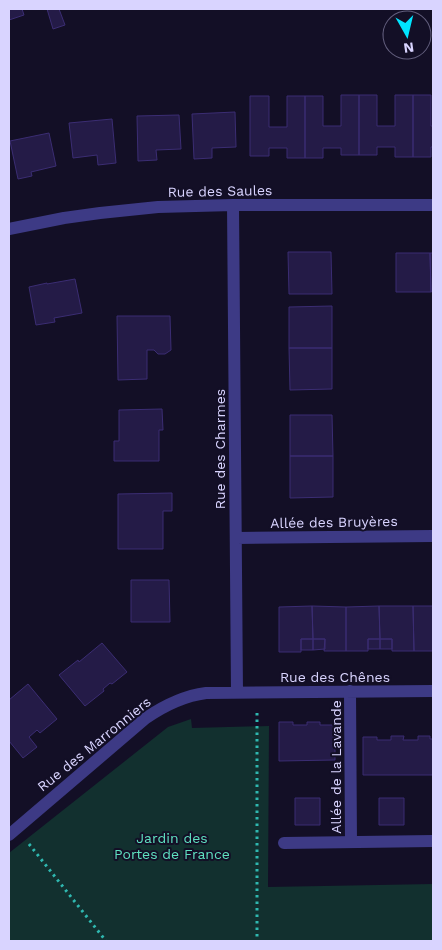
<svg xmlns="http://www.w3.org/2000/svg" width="442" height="950" font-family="'Work Sans',sans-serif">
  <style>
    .park { fill: #12302f }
    .building { fill: #241b47; stroke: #3b2d73 }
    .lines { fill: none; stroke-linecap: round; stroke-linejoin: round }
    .path { stroke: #2fb8b0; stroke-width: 3; stroke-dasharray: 2.5 4; stroke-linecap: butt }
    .minor { stroke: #3d3a85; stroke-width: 12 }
    .labels { text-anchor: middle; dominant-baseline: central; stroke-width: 4; stroke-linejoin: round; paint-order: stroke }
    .street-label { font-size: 14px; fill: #d9d4ff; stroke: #130f26 }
    .park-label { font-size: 14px; fill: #5fe0c0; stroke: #130f26 }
  </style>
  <rect width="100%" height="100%" fill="#130f26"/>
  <path class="park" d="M191,719L192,728L269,726L268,887L433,884V941H9V853L168,727Z"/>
  <path class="building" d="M9,9H22L24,15L9,20Z
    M47,9H59L65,25L53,29Z
    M341,95H359V155H341V148H323V158H305V96H323V126H341Z
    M359,95H377V126H395V95H413V157H395V147H377V155H359Z
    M413,95H431V126H433V147H431V157H413Z
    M250,96H269V127H287V96H305V158H287V148H269V156H250Z
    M235,112L236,147L212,148V158L194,159L192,114Z
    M179,115L181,149L156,150L157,160L138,161L137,116Z
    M112,119L116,163L98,165L97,155L73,158L69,123Z
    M49,133L56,166L31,172L32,176L18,179L10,141Z
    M288,252H331L332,294H289Z
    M396,253H430L431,292H396Z
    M430,253H433V291L431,292Z
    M75,279L82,313L54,318L55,322L36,325L29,287L47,283V284Z
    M332,306V348H289V307Z
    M117,316H170L171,350L165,354H158L154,350H147V379L118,380Z
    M289,348H332V389L290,390Z
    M162,409L163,430H159V461H114V441H119V410Z
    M290,415H332L333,456H290Z
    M290,456H333V497L290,498Z
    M172,493V511H163V549H118V494Z
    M131,580H169L170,622H131Z
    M312,606L313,639H301V652H279V607Z
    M312,606L346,607V651H324L325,639H313Z
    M379,606L380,639H368V651H346V607Z
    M379,606H413L414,651H392V639H380Z
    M413,606H433V651H414Z
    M301,639H313V650H301Z
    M313,639H325V649L313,650Z
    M368,639H380V649H368Z
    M380,639H392V649H380Z
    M102,643L127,672L112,684L110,683L103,689L104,691L85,706L59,675L78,660L79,662Z
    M28,684L57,719L40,733L37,730L29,737L37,747L23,758L9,741V700Z
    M279,722H293V725H307V722H320V725H335V760L279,761Z
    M391,736H404L403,740H418V736H430V739H433V775H363V737H377V740H391Z
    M295,798H320V825H295Z
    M379,798H404V825H379Z"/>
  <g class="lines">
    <path class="path" d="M257,713V941
      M29,844L106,941"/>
    <path class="minor" d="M233,205L237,692
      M9,229L64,218L100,213L158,207L233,205H433
      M236,538L433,536
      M350,691L351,842
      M9,835L146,718C165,705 183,696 206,693L433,691
      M284,843L433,841"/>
  </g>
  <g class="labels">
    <g class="street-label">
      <text transform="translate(220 191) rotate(-1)">Rue des Saules</text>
      <text transform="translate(220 449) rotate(-90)">Rue des Charmes</text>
      <text transform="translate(334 522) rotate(-1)">Allée des Bruyères</text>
      <text x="335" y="677">Rue des Chênes</text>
      <text transform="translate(94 744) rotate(-39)">Rue des Marronniers</text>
      <text transform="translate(336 767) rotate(-90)">Allée de la Lavande</text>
    </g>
    <g class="park-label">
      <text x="172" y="838">Jardin des<tspan x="172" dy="16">Portes de France</tspan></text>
    </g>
  </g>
  <rect width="442" height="950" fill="none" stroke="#d9d4ff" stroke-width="20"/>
  <g transform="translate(407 35) rotate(172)"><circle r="24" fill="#130f26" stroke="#625e7d"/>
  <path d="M0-4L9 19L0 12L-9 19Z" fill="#00e5ff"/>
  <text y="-8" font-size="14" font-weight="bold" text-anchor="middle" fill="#d9d4ff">N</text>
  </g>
</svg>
